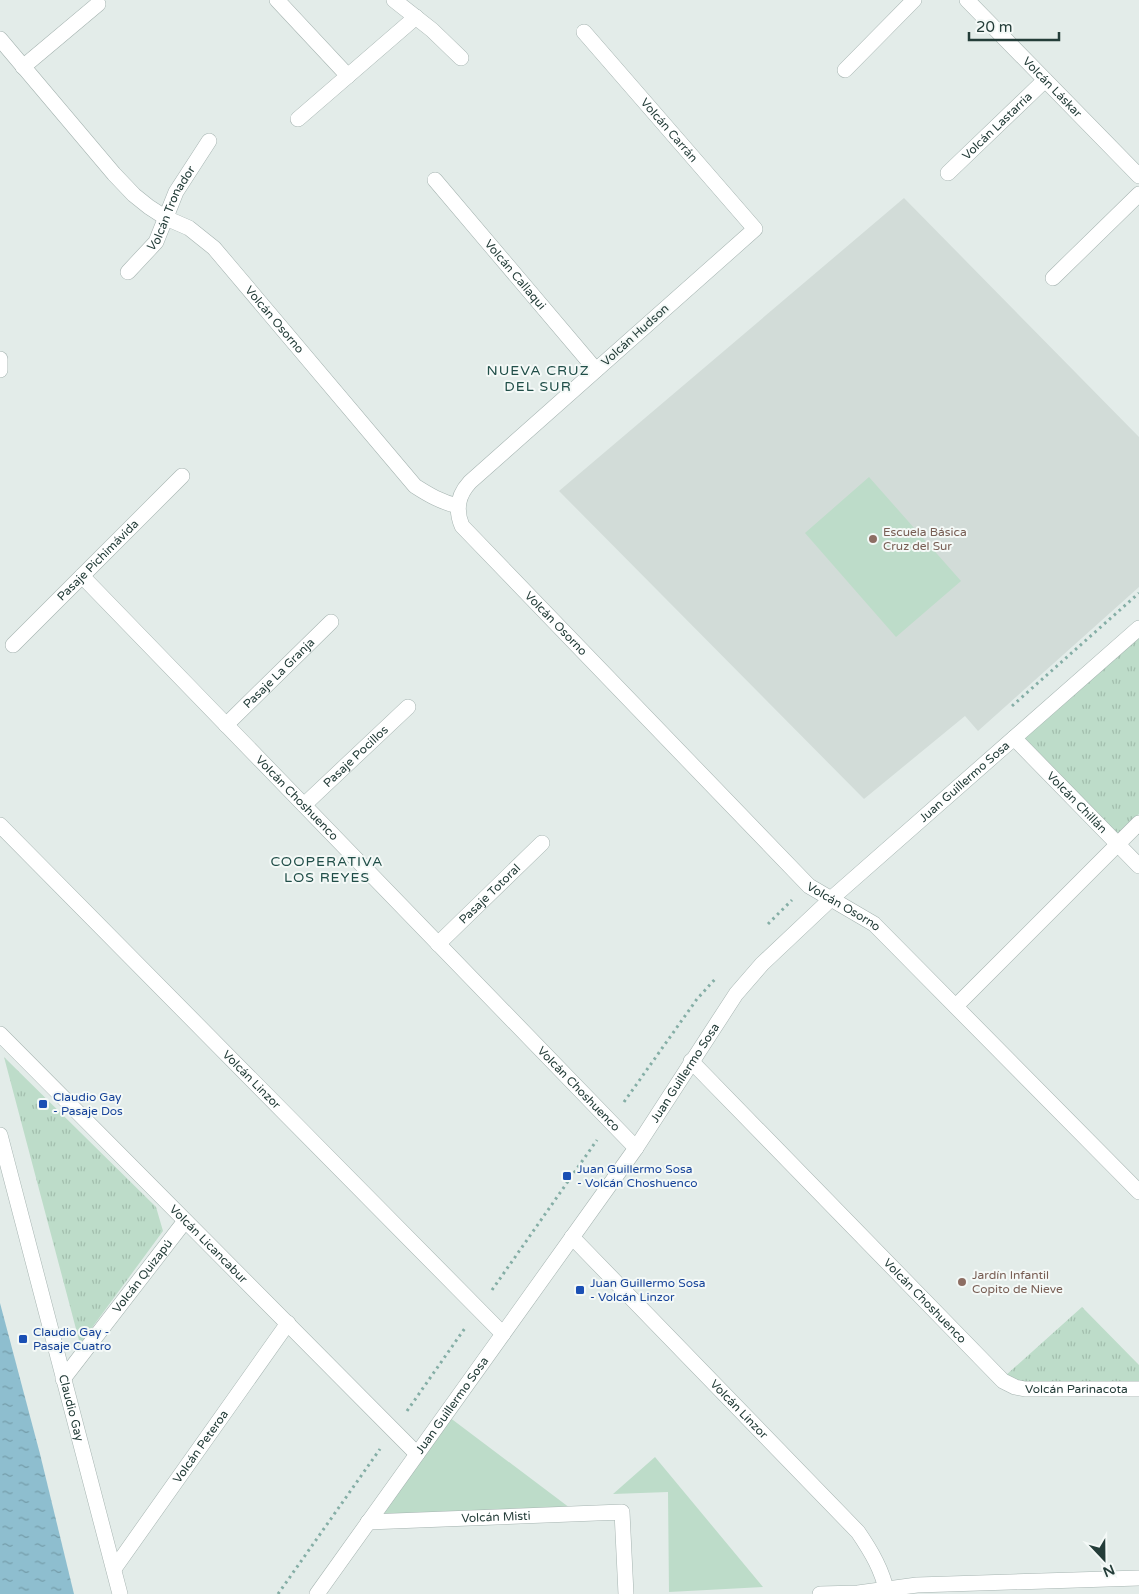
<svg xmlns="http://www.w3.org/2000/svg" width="1139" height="1594" font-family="'Varela Round',sans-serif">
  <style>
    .built { fill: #d2dcd8 }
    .green { fill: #bddcc9 }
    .park { fill: url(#park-tufts) }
    .water { fill: url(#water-ripples) }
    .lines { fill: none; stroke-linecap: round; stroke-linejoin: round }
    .minor-casing { stroke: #a6b4b1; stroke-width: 16 }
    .tertiary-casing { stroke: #a6b4b1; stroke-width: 16 }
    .path { stroke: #85aea6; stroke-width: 3; stroke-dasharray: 2.5 4; stroke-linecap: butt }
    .minor { stroke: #fff; stroke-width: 15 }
    .tertiary { stroke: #fff; stroke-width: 15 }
    .education-dot { fill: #8d6e63; stroke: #f4f9f7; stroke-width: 2 }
    .transit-dot { fill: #1a4fb4; stroke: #f4f9f7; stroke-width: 2 }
    .labels { text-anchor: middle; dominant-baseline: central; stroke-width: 4; stroke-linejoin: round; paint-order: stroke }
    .street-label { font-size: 12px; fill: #243d39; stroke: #f4f9f7 }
    .education-label { font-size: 12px; fill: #785e54; stroke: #f4f9f7; text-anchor: start }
    .transit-label { font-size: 12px; fill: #164399; stroke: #f4f9f7; text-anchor: start }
    .neighbourhood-label { font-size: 14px; letter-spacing: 1px; fill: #204e48; stroke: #f4f9f7 }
  </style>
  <defs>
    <pattern id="park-tufts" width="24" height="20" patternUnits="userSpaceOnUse" patternTransform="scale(1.25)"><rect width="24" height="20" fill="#bddcc9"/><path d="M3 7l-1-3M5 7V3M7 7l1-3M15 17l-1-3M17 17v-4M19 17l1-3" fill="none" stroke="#a2bead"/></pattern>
    <pattern id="water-ripples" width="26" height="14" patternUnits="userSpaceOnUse" patternTransform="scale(1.25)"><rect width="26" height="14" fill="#8ebecf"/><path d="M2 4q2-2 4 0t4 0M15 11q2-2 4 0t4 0" fill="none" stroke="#749ca9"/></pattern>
  </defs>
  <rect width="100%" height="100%" fill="#e3ece9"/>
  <path class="built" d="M904,198L1139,437V587L978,731L965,716L864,799L559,491Z"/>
  <path class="green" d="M869,477L961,581L896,637L805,533Z
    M449,1417L570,1508L373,1519Z
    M655,1457L763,1587L669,1592L668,1492L613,1494Z"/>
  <path class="park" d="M1139,637V814L1118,835L1020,738Z
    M4,1057L156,1207L163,1231L80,1344Z
    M1082,1307L1139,1365V1385H1027L1005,1376Z"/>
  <path class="water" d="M0,1303L40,1454L74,1594H0Z"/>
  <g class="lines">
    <defs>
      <g id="minor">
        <path d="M277,0L348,76"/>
        <path d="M394,0L432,30L461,58"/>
        <path id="s1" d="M967,0L1139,176"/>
        <path id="s2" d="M584,32L755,229L470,482C458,495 455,509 462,526L809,886L874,924L1139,1192"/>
        <path id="s3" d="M0,39L114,174L134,195L149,207L166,218L189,228L214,248L415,486C429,495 441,502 458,506"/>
        <path d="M23,67L98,4"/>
        <path d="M845,70L914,0"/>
        <path d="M298,119L416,17"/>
        <path id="s4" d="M948,173L1045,80"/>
        <path id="s5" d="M435,180L596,370"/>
        <path id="s6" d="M128,272L156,242L176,192L209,141"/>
        <path d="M1053,278L1139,194"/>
        <path d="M0,359V370"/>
        <path id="s7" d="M82,576L636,1148"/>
        <path id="s8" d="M13,645L182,476"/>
        <path id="s9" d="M226,725L331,622"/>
        <path id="s10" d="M1014,738L1139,866"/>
        <path id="s11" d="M304,805L408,707"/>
        <path id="s12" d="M0,825L503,1334"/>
        <path id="s13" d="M438,944L542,843"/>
        <path d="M956,1006L1139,823"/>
        <path id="s14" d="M0,1034L417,1454"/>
        <path id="s15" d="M691,1061L1003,1381L1015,1387L1025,1389H1139"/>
        <path id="s16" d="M572,1237L858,1532C871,1551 883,1571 887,1594"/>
        <path id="s17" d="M63,1379L185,1221"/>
        <path id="s18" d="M368,1522L622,1512L626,1594"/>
        <path id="s19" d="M114,1569L288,1323"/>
        <path d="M820,1594L858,1593L917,1585L1139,1578"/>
      </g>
      <g id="tertiary">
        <path id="s20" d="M0,1135L120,1594"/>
        <path id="s21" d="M317,1594L636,1148L736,994L762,964L832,898L1139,628"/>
      </g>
    </defs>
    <use href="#minor" class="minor-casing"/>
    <use href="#tertiary" class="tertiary-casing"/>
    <path class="path" d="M1012,706L1139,593
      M768,924L792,900
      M624,1102L697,999L717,977
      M492,1290L597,1140
      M407,1411L465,1328
      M278,1594L380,1449"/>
    <use href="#minor" class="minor"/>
    <use href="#tertiary" class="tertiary"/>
  </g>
  <g class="education-dot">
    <circle cx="873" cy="539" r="5"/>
    <circle cx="962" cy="1282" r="5"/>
  </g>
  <g class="transit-dot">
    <rect x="38" y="1099" width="10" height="10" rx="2.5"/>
    <rect x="562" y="1171" width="10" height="10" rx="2.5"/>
    <rect x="575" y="1285" width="10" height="10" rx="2.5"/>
    <rect x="18" y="1334" width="10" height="10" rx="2.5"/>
  </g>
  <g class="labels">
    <g class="street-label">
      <text stroke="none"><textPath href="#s1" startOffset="122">Volcán Láskar</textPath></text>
      <text stroke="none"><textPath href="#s4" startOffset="68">Volcán Lastarria</textPath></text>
      <text stroke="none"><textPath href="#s2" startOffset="130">Volcán Carrán</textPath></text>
      <text stroke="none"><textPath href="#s6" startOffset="78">Volcán Tronador</textPath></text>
      <text stroke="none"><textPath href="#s5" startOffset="124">Volcán Callaqui</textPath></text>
      <text stroke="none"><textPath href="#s3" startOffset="396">Volcán Osorno</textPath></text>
      <text transform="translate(635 335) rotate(-42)">Volcán Hudson</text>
      <text stroke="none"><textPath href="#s8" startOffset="120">Pasaje Pichimávida</textPath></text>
      <text stroke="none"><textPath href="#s2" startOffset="825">Volcán Osorno</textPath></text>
      <text stroke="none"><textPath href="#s9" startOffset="74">Pasaje La Granja</textPath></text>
      <text stroke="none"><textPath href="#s11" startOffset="71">Pasaje Pocillos</textPath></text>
      <text stroke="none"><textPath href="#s21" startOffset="1044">Juan Guillermo Sosa</textPath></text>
      <text stroke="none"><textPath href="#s7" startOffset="309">Volcán Choshuenco</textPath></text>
      <text stroke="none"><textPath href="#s10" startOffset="90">Volcán Chillán</textPath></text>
      <text stroke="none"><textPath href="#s13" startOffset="72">Pasaje Totoral</textPath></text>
      <text stroke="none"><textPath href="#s2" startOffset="1230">Volcán Osorno</textPath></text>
      <text stroke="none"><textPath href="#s21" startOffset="638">Juan Guillermo Sosa</textPath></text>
      <text stroke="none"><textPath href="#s12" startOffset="358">Volcán Linzor</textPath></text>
      <text stroke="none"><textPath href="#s7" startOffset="714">Volcán Choshuenco</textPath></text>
      <text stroke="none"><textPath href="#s14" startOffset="296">Volcán Licancabur</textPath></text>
      <text stroke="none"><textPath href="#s17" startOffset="130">Volcán Quizapú</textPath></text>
      <text stroke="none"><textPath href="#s15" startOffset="335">Volcán Choshuenco</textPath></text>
      <text stroke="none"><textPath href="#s15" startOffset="522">Volcán Parinacota</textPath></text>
      <text stroke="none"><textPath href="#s21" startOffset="232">Juan Guillermo Sosa</textPath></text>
      <text stroke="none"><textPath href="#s20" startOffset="282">Claudio Gay</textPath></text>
      <text stroke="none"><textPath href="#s16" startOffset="240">Volcán Linzor</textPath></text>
      <text stroke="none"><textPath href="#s19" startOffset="150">Volcán Peteroa</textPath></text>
      <text stroke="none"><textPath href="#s18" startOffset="128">Volcán Misti</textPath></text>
    </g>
    <g class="education-label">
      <text x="883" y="532">Escuela Básica<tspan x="883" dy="14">Cruz del Sur</tspan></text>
      <text x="972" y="1275">Jardín Infantil<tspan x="972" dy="14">Copito de Nieve</tspan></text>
    </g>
    <g class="transit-label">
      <text x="53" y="1097">Claudio Gay<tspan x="53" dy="14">- Pasaje Dos</tspan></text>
      <text x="577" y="1169">Juan Guillermo Sosa<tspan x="577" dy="14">- Volcán Choshuenco</tspan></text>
      <text x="590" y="1283">Juan Guillermo Sosa<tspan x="590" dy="14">- Volcán Linzor</tspan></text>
      <text x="33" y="1332">Claudio Gay -<tspan x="33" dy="14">Pasaje Cuatro</tspan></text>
    </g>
    <g class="neighbourhood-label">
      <text x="538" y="370">NUEVA CRUZ<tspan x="538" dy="16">DEL SUR</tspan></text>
      <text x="327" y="861">COOPERATIVA<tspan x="327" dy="16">LOS REYES</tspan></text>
    </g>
  </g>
  <g transform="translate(1104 1559) rotate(158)" stroke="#f4f9f7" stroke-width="4" paint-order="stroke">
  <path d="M0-4L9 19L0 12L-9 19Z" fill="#243d39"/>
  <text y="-8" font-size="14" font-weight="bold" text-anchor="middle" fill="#243d39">N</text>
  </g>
  <path d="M969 32v8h90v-8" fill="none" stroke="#243d39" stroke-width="2.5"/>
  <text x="976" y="32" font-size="15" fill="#243d39" stroke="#f4f9f7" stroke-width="4" paint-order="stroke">20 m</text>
</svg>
